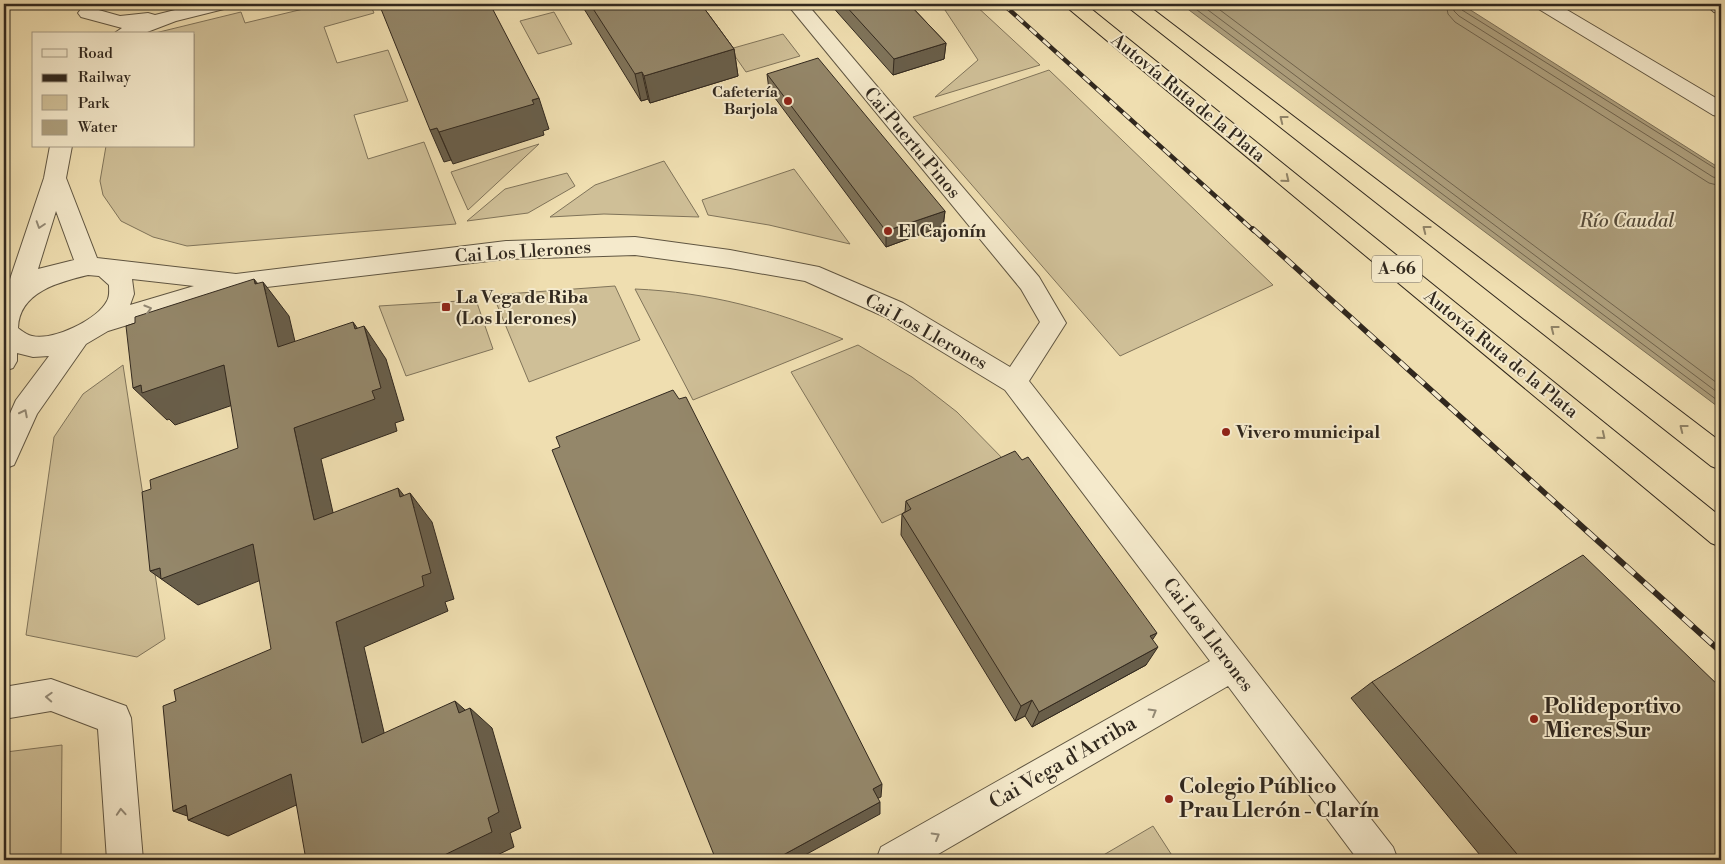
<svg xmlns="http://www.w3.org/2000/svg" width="1725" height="864" font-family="'Libre Bodoni',serif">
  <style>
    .green { fill: #cfbf97; stroke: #80745a }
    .water { fill: #aea07e; stroke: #7c7058 }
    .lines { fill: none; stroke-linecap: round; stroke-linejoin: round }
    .shore { stroke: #70644e; stroke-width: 1 }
    .minor-casing { stroke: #605642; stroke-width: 2 }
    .highway-casing { stroke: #31281e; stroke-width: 2 }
    .minor { fill: #f5eacc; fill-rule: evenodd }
    .highway { fill: #efdeb0; fill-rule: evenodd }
    .rail-far2-casing { stroke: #31281e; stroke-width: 4.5 }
    .rail-far1-casing { stroke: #31281e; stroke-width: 5.5 }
    .rail-casing { stroke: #31281e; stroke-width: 6 }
    .rail-far2 { stroke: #f5eacc; stroke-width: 3; stroke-dasharray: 9; stroke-linecap: butt }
    .rail-far1 { stroke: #f5eacc; stroke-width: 4; stroke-dasharray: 11; stroke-linecap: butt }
    .rail { stroke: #f5eacc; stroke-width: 4.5; stroke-dasharray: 13; stroke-linecap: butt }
    .wall { fill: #7f745b; stroke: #31281e }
    .shaded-wall { fill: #685e4a; stroke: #31281e }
    .building { fill: #94876a; stroke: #31281e }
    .oneway { stroke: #908367 }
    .oneway2 { stroke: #938975 }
    .poi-dot { fill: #8f2418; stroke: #f5eacc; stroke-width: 2 }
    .labels { text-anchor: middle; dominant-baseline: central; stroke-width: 4; stroke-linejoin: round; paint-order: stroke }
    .far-poi-label { font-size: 15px; font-weight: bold; fill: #31281e; stroke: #f5eacc; text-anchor: end }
    .shield { fill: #f5eacc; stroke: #6c6252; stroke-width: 1 }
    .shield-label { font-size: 16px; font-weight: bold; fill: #31281e }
    .street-label { font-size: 18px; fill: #31281e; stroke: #f5eacc }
    .poi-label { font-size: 18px; font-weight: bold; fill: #31281e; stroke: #f5eacc; text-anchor: start }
    .water-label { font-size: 19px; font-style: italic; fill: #564c3b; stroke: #f5eacc }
    .near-poi-label { font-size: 21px; font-weight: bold; fill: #31281e; stroke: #f5eacc; text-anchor: start }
    .near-street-label { font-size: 21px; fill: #31281e; stroke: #f5eacc }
  </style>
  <rect width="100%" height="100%" fill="#efdeb0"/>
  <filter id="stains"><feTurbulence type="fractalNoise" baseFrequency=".004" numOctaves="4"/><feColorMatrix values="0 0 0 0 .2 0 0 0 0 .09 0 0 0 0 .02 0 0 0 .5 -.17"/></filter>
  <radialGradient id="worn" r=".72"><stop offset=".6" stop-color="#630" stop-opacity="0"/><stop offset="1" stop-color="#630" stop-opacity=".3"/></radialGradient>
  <path class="green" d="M324,4H370L374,13L324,27L337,63L388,50L408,101L354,115L368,159L424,142L456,224L187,246L153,237L121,221L103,195L100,181L106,146H194V34H151L241,12L245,23Z
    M941,4H974L1040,65L935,97L978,60Z
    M554,12L572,44L538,54L520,21Z
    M783,34L800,56L746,72L730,49Z
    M1049,70L1273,285L1120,356L913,117Z
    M539,144L468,210L451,172Z
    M664,161L699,217L604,214L550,217L595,185Z
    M794,169L850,244L769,225L708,215L702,200Z
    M567,173L575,186L528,213L467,221L505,189Z
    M615,286L640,340L529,382L493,295Z
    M635,289C708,292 775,310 843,339L693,400Z
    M476,300L493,349L406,376L379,306Z
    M858,345L912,377L957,412L1008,464L882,523L791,372Z
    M123,365L165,639L137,657L26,635L54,437L83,394Z
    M62,745L61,860H4V765L6,752Z
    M1153,826L1175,860H1095Z"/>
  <path class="water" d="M1181,4H1461L1721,169V409Z"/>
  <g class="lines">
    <path class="shore" d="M1189,4L1721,403
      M1200,4L1721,395
      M1212,4L1721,386
      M1446,4L1448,14L1455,22L1709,183L1721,186
      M1453,4L1454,11L1459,16L1713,177L1721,179
      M1459,4L1462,10L1721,172"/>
    <defs>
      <path id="minor" d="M199,4H231L228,8L176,21L142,34H113L122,28L81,17L78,13L81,9L88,7L120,16L148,13L155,15Z
        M787,4H807L1039,277L1066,323L1029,381L1393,847L1398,860H1358L1228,686L928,860H876L881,847L1210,661L1005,390L885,317L805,281L730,268L635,255L506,259L241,290L108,331L86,344L37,414L14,465L4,469V427L16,400L49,356L33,357L17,353V361L13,368L4,371V297L44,178L50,146H72L66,178L97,258L236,274L506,241L635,237L730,250L819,267L903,303L1010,367L1040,322L1021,289ZM56,211L74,260L38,269ZM88,275L99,276L109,285C109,290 110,296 107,301C97,320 53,341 32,336C27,335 22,331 18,328C19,292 59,282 88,275ZM132,279L194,286L130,305L134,294Z
        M1534,4H1557L1721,101V117L1713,115L1537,8Z
        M1705,4H1721V14L1714,12Z
        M51,679L126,706L131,718L143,860H107L98,729L51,711L4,719V687Z"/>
      <path id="highway" d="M1063,4H1085L1721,517V547L1711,543Z
        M1124,4H1146L1721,442V470L1711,466Z"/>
    </defs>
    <use href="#minor" class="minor-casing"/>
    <use href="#highway" class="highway-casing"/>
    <use href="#minor" class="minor"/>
    <use href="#highway" class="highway"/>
    <defs>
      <path id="rail-far2" d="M1003,4L1254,231"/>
      <path id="rail-far1" d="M1253,229L1568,514"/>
      <path id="rail" d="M1567,513L1721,652"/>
    </defs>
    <use href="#rail-far2" class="rail-far2-casing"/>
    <use href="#rail-far1" class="rail-far1-casing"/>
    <use href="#rail" class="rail-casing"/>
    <use href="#rail-far2" class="rail-far2"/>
    <use href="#rail-far1" class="rail-far1"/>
    <use href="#rail" class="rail"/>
  </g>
  <path class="wall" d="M581,4H701L734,49L738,76L650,103L648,99L641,101Z
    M830,4H909L946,43L944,59L893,75Z
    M767,74L945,211L943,226L886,247L769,90Z
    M906,501L1152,639L1146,665L1032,727L1025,716L1015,721L901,535L902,514L905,512Z
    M1372,682L1721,860H1484L1351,698Z"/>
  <path class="shaded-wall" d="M946,43L944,59L893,75L894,59Z
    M734,49L738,76L650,103L644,76Z
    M642,72L648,99L641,101L635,74Z
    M539,98L549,129L543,131L544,135L453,164L439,132Z
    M437,128L451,160L444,162L430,130Z
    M945,211L943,226L886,247V231Z
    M254,279L266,294L263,282L289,316L304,380L278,347Z
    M353,322L370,346L364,326L386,359L404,420L395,423L397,431L321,459L341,548L314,520L294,428L372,391Z
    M224,365L253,398L175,425L169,419L167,420L133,388L141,385Z
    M398,488L414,508L410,493L432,522L454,599L445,602L448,611L364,647L391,762L362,743L336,622L400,497Z
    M253,544L284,571L198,605L150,571L160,568Z
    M1157,633L1145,651L1150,636Z
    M1158,647L1146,665L1032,727L1039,712Z
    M1032,700L1025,716L1015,721L1021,706Z
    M455,701L472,716L470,708L492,728L521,828L510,833L514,847L487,860H434L488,818Z
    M291,774L325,792L228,836L188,820L193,818L173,811L186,805Z
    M882,784L881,797L872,801L873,789Z
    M880,802V814L796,860H774Z"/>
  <path class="building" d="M379,4H490L539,98L532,100L534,104L439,132L437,128L430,130Z
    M590,4H701L734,49L644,76L642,72L635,74Z
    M844,4H909L946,43L894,59Z
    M818,58L945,211L886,231L767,74Z
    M254,279L255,284L263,282L278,347L353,322L355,329L364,326L381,388L372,391L375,399L294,428L314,520L398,488L400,497L410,493L431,573L422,576L424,586L336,622L362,743L455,701L459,713L470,708L499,812L488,818L492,832L434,860H306L291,774L188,820L186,805L173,811L163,706L176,701L174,690L271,649L253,544L161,579L160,568L150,571L142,492L151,489L150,480L238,448L224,365L142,393L141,385L133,388L126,326L135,323V317Z
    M673,390L679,399L686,397L882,784L873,789L880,802L774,860H716L552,450L560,447L556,437Z
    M1015,451L1022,460L1028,457L1133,600L1157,633L1150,636L1158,647L1039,712L1032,700L1021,706L902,514L911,509L906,501Z
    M1583,555L1721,688V860H1522L1372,682Z"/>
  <defs><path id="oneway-chevron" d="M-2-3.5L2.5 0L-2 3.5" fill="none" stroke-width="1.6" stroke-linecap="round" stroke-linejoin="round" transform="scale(1.25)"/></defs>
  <g class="oneway">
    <use href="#oneway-chevron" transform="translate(1283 119) rotate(-142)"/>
    <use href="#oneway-chevron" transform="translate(1286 179) rotate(39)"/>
    <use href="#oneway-chevron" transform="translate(1426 229) rotate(-142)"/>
    <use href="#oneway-chevron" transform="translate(1554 329) rotate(-142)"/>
    <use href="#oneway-chevron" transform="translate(1683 428) rotate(-142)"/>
    <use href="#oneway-chevron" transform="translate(1602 436) rotate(39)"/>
  </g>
  <g class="oneway2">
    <use href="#oneway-chevron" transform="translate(40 225) rotate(108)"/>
    <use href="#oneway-chevron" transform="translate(148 309) rotate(-17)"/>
    <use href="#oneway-chevron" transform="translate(24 413) rotate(-63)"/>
    <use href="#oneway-chevron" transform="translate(49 697) rotate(-177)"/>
    <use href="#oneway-chevron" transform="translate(1153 712) rotate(-30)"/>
    <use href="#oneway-chevron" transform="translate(121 812) rotate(-94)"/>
    <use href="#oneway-chevron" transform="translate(936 836) rotate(-30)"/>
  </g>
  <g class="poi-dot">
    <circle cx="788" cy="101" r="5"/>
    <circle cx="888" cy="231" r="5"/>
    <rect x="441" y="302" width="10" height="10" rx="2.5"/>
    <circle cx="1226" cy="432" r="5"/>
    <circle cx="1534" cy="719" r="5"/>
    <circle cx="1169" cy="799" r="5"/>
  </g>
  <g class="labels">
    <g class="far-poi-label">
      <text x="778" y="92">Cafetería<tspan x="778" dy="17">Barjola</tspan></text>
    </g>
    <rect class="shield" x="1372" y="255.5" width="50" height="27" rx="4"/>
    <g class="shield-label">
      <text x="1397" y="269">A-66</text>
    </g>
    <g class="street-label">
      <text transform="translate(1188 98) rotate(39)">Autovía Ruta de la Plata</text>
      <text transform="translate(912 143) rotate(50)">Cai Puertu Pinos</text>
      <text transform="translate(523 252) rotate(-4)">Cai Los Llerones</text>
      <text transform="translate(926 332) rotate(29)">Cai Los Llerones</text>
      <text transform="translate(1501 354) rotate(39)">Autovía Ruta de la Plata</text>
      <text transform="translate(1208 635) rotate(53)">Cai Los Llerones</text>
    </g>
    <g class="poi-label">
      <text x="898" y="231">El Cajonín</text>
      <text x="456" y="297">La Vega de Riba<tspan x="456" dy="21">(Los Llerones)</tspan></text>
      <text x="1236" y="432">Vivero municipal</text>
    </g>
    <g class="water-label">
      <text x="1627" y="221">Río Caudal</text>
    </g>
    <g class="near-poi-label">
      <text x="1544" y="707">Polideportivo<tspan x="1544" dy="24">Mieres Sur</tspan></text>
      <text x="1179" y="787">Colegio Público<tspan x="1179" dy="24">Prau Llerón - Clarín</tspan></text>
    </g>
    <g class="near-street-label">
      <text transform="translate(1063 763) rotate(-30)">Cai Vega d'Arriba</text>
    </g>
  </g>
  <rect width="1725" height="864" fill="none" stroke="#efdeb0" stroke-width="20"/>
  <rect x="5" y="5" width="1715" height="854" fill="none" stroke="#31281e" stroke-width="2.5"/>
  <rect x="10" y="10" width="1705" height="844" fill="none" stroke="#31281e"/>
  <rect x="32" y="32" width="162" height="115" fill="#f5eacc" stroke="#a79c86"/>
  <rect x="42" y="49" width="25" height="8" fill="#f5eacc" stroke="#a79c86"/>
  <text x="78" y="58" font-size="15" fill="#31281e">Road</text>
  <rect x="42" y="74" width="25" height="8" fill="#31281e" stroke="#a79c86"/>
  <text x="78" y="82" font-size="15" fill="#31281e">Railway</text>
  <rect x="42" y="95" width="25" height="15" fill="#cfbf97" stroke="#a79c86"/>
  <text x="78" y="108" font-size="15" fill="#31281e">Park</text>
  <rect x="42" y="120" width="25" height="15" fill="#aea07e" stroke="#a79c86"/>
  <text x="78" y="132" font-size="15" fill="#31281e">Water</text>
  <rect width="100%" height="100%" filter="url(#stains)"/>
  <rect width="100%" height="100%" fill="url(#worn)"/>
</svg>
